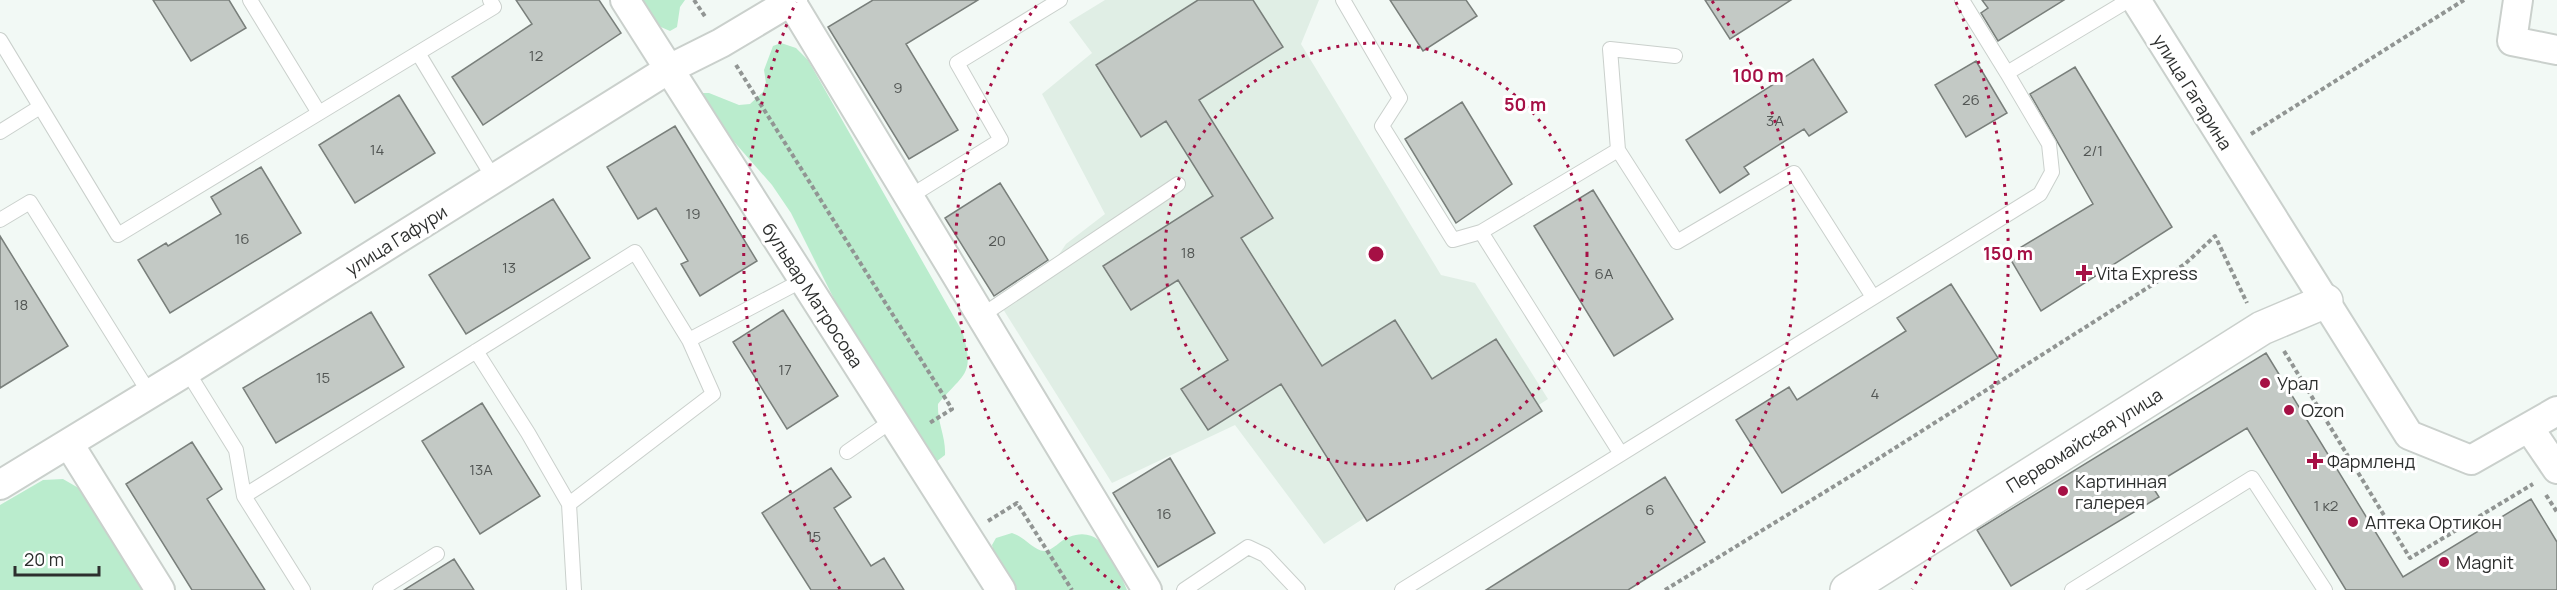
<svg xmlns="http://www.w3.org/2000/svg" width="2557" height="590" font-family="Manrope,sans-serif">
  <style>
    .built { fill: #e0eee5 }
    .green { fill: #baeccd }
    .building { fill: #c3c9c5; stroke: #797f7b; stroke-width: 1.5 }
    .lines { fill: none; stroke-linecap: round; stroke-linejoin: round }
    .service-casing { stroke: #cad0cc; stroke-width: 16 }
    .minor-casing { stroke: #cad0cc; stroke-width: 32 }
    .tertiary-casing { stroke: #cad0cc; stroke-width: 36 }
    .path { stroke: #919593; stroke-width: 4; stroke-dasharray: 4.5 3; stroke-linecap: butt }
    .service { stroke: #fff; stroke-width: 14 }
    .minor { stroke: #fff; stroke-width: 28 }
    .tertiary { stroke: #fff; stroke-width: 33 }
    .ring { fill: none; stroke: #a61045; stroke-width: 3; stroke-dasharray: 3 6 }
    .poi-dot { fill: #a61045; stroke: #fff; stroke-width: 2 }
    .labels { text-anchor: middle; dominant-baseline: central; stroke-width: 6; stroke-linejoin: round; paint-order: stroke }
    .number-label { font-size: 15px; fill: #525654 }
    .street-label { font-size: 18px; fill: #2d2f2e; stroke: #fff }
    .poi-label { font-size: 18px; fill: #2d2f2e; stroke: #fff; text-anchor: start }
    .centre { fill: #a61045; stroke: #fff; stroke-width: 3 }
    .ring-label { font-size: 18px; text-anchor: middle; font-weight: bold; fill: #a61045; stroke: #fff; stroke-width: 6; stroke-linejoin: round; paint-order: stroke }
  </style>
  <rect width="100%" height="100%" fill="#f2f9f5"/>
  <path class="built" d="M1105,0H1319L1301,44L1441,275L1475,283L1548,399L1324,544L1235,425L1112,483L998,301L1052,265L1066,244L1105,214L1042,94L1092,53L1069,22Z"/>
  <path class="green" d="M635,0H685L680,7L677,27L670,31L654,24Z
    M781,43L796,48L808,60L962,331C976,376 963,373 938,404C937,422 946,437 945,455L932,465L850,331L791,213L772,185L708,112L700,95L702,93H709L739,105L750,104L763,92L766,83L764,70L773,46Z
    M63,479L82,490L146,590H0V505L43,480Z
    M1012,533C1025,537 1034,551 1044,551C1053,551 1060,540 1069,537C1104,523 1116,565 1127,590H1014L995,558L992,545L996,538Z"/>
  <path class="building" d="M153,0H229L246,28L191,61Z
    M516,0H599L621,33L483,125L452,77L532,24Z
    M873,0H978L906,44L958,130L909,159L828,27Z
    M1198,0H1253L1283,47L1199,100L1273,218L1241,238L1322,366L1395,320L1432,379L1496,339L1542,411L1367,521L1281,384L1208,430L1181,389L1228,360L1178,280L1131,310L1103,266L1213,196L1166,121L1141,137L1096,65Z
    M1390,0H1466L1477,16L1423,51Z
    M1705,0H1791L1730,39Z
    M1982,0H2064L1998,41L1981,13L1988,8Z
    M1813,59L1847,112L1809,136L1804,129L1744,167L1749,174L1720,193L1686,140Z
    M1976,61L2007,113L1966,137L1935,85Z
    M2075,67L2172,227L2041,311L2008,255L2093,204L2030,94Z
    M399,95L435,153L355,203L319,145Z
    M1462,102L1512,184L1456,223L1405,139Z
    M675,126L757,261L700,296L681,264L688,261L656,208L638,219L607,167Z
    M261,167L301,233L170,313L138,260L166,243L168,246L221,214L211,197Z
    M1000,183L1048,260L994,296L945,218Z
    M1593,190L1673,319L1614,356L1534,226Z
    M553,199L590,258L466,334L429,275Z
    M0,236L68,346L0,388Z
    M1951,284L1998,358L1782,493L1736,420L1789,387L1797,400L1906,331L1897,318Z
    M783,310L838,396L787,429L733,342Z
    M371,312L404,367L276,443L243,388Z
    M2266,353L2403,577L2531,499L2557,542V590H2346L2247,428L2152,486L2159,497L2011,586L1977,530Z
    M482,403L540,496L480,534L422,441Z
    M192,442L222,489L207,499L265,590H192L126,484Z
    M1170,458L1215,533L1158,567L1113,493Z
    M831,468L851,497L834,508L871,566L884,558L904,590H811L762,513Z
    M1665,477L1705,542L1628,590H1486Z
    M454,559L474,590H404Z"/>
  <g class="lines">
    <defs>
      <path id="service" d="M250,0L319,113
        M1343,0L1400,98L1382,126L1453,240L1481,232L1621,454
        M1962,0L2007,73
        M0,40L118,235L418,53L494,179
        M418,53L494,7L490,0
        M0,132L40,107
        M1618,150L1610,49L1675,56
        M909,197L1001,140L957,63L1060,0
        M0,220L30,202L150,394
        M1481,232L1618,150L1677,242L1794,173L1873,297
        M981,316L1178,184
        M476,351L528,433L569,504
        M187,371L236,450L244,496L303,590
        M847,452L893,420
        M244,496L635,252L689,340
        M380,590L437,554
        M574,590L569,504L713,394L689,340L803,280
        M1184,590L1248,547L1265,555L1298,590
        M1402,590L2040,194L2052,172L2049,144L2007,73L2129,0
        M2072,590L2252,478L2325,590"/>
      <path id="minor" d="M625,0L1001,590
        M790,0L1147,590
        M2136,0L2409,435L2471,460L2557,411
        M2518,0L2512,41L2557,50
        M2529,428L2557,469
        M69,444L160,590
        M0,485L187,371L669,69L721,43L793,0"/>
      <path id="tertiary" d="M1847,590L2262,328L2326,301"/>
    </defs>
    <use href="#service" class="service-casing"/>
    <use href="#minor" class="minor-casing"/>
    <use href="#tertiary" class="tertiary-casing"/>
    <path class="path" d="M694,0L706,18
      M736,65L952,409L928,424
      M2251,134L2464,0
      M2284,351L2410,558L2533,484
      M2546,495L2557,512
      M988,521L1017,503L1072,590
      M1665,590L1854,474L2185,264L2215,236L2247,303"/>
    <use href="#service" class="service"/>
    <use href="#minor" class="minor"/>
    <use href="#tertiary" class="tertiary"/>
  </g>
  <g class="ring">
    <circle cx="1376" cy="254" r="211"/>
    <path d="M1120 588A421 421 0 0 1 1040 1M1712 1A421 421 0 0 1 1632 588"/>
    <path d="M840 589A632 632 0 0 1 796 2M1956 2A632 632 0 0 1 1912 589"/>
  </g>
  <g class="poi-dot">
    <path d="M2081 264h6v6h6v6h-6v6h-6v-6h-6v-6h6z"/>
    <circle cx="2265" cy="383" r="6"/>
    <circle cx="2289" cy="410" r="6"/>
    <path d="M2312 452h6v6h6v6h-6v6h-6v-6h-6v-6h6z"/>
    <circle cx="2063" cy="491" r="6"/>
    <circle cx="2353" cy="522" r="6"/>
    <circle cx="2444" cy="562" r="6"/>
  </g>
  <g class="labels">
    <g class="number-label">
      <text x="536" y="55">12</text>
      <text x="898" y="87">9</text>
      <text x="1971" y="99">26</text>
      <text x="1775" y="120">3А</text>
      <text x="377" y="149">14</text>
      <text x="2093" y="150">2/1</text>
      <text x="693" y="213">19</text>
      <text x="242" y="238">16</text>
      <text x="997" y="240">20</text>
      <text x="1188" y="252">18</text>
      <text x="509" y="267">13</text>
      <text x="1604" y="273">6А</text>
      <text x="21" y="304">18</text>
      <text x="785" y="369">17</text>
      <text x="323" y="377">15</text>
      <text x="1875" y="393">4</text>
      <text x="481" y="469">13А</text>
      <text x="2326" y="505">1 к2</text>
      <text x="1650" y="509">6</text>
      <text x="1164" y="513">16</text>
      <text x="814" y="536">15</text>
    </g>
    <g class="street-label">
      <text transform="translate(2193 92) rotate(58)">улица Гагарина</text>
      <text transform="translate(396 240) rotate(-32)">улица Гафури</text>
      <text transform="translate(813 295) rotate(57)">бульвар Матросова</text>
      <text transform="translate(2084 440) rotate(-32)">Первомайская улица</text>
    </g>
    <g class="poi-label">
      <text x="2096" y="273">Vita Express</text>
      <text x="2277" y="383">Урал</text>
      <text x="2301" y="410">Ozon</text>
      <text x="2327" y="461">Фармленд</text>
      <text x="2075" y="481">Картинная<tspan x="2075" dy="21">галерея</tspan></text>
      <text x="2365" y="522">Аптека Ортикон</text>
      <text x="2456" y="562">Magnit</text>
    </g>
  </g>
  <circle cx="1376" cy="254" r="9" class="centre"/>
  <g class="ring-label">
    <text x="1758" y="82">100 m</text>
    <text x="1525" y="111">50 m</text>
    <text x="2008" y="260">150 m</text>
  </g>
  <path d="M15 566v9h84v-9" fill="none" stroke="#2d2f2e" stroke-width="3"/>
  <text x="24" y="566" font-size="18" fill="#2d2f2e" stroke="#ffffff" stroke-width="4.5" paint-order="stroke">20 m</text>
</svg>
